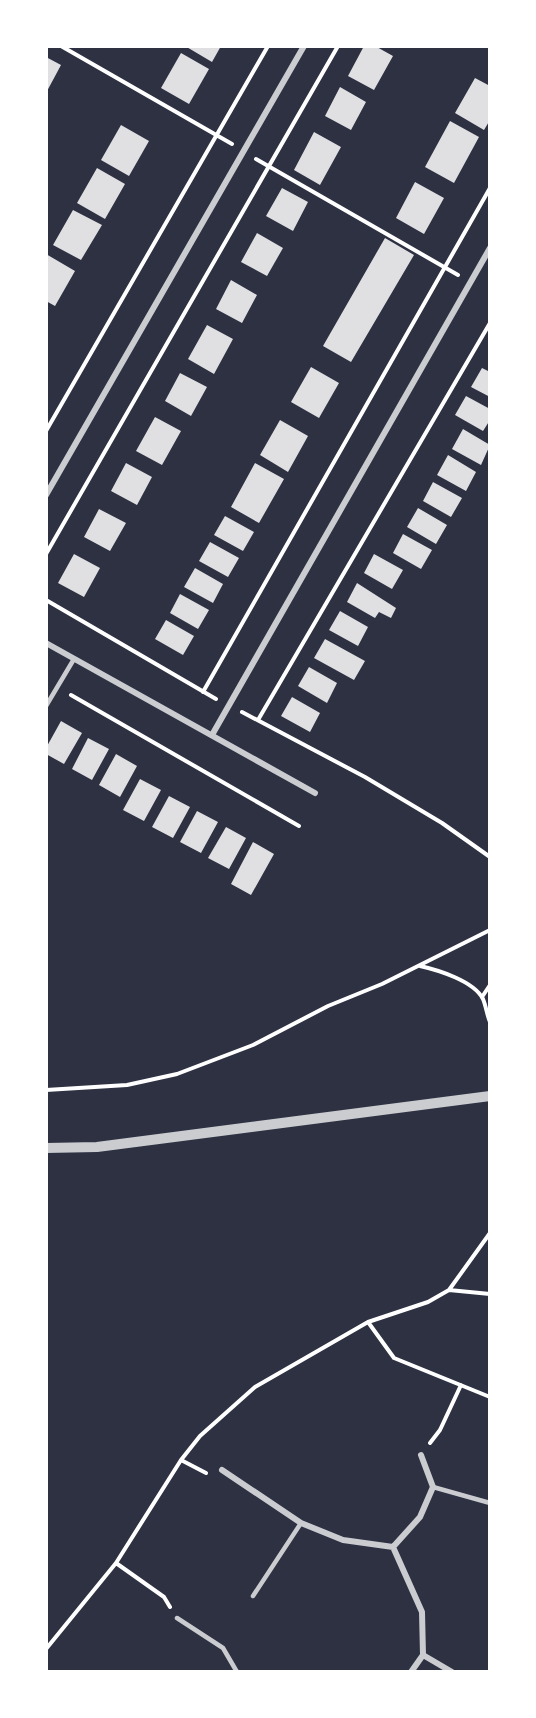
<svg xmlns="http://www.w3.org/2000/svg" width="536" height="1718" font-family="Karla,sans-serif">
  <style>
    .building { fill: #e0e0e3 }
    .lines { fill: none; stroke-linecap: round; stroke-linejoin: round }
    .path { stroke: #fff; stroke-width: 4 }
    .service { stroke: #caccd0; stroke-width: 4.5 }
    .minor { stroke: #caccd0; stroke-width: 6 }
    .tertiary { stroke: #caccd0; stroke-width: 10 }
  </style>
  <rect width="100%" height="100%" fill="#2d3142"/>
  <path class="building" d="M185,46H221L212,62Z
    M364,46H375L393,56L374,90L348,76Z
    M181,53L209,69L189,104L161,88Z
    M46,57L61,65L46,93Z
    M475,78L490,86V120L484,130L455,113Z
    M340,87L366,102L351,130L325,116Z
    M450,121L479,137L454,183L425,167Z
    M121,125L149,141L129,176L101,160Z
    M314,132L341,147L320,185L294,170Z
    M97,168L125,184L105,219L77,203Z
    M415,182L444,198L424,234L396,218Z
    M282,188L308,202L293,231L266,216Z
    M73,210L102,225L81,260L53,245Z
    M257,233L283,248L267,276L241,262Z
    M385,238L414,255L351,362L323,346Z
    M46,254L75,271L55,306L46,301Z
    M231,280L257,295L242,323L216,309Z
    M207,325L233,339L214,374L188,359Z
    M311,367L339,383L319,418L291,402Z
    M482,368L490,372V397L471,387Z
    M180,373L207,387L191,416L165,401Z
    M466,396L490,409V420L483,431L455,415Z
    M155,417L181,431L162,465L136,451Z
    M280,420L308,436L288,472L260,455Z
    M463,429L490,445L481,465L452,449Z
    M448,455L476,472L466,491L437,475Z
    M126,463L152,477L137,505L111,491Z
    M255,463L284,479L259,523L231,507Z
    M433,482L462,498L451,517L423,501Z
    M418,508L447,525L436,544L407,527Z
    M99,509L126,523L110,551L84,537Z
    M225,516L254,532L243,551L214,535Z
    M403,534L432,550L421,569L393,553Z
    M210,542L239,558L228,577L199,561Z
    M74,554L100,568L84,597L58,583Z
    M374,554L403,570L392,589L364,573Z
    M195,568L223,584L213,603L184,587Z
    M357,583L396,608L391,618L379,612L375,618L347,602Z
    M180,594L209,610L198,629L170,613Z
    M340,611L368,627L358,646L329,630Z
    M166,620L194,636L183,655L155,639Z
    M325,639L365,661L354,680L314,658Z
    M309,667L337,683L327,703L298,686Z
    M292,697L320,713L310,732L281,716Z
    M61,721L82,733L64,764L46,754V748Z
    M88,738L109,749L92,780L72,769Z
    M116,754L137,766L120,797L99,785Z
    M140,779L161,790L144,821L123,810Z
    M169,796L190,807L173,838L152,827Z
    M197,811L218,822L201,853L180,842Z
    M226,827L246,838L229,869L208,858Z
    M253,842L274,854L251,895L231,884Z"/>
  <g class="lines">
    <path class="path" d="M61,46L232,144
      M256,159L458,275
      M46,431L268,46
      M46,554L338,46
      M46,600L216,699
      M203,692L490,188
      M71,695L299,826
      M242,712L365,777L442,823L490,857
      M258,720L490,323
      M420,966C438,970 474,981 483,999C486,1006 487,1015 490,1022
      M482,997L490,985
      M46,1090L127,1085L177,1074L253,1045L328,1006L382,984L490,930
      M449,1290L490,1294
      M368,1322L394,1358L490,1397
      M430,1443L440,1430L461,1385
      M181,1460L206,1473
      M116,1563L164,1597L170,1607
      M46,1649L116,1563L181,1460L200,1436L255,1387L368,1322L428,1302L449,1290L490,1233"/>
    <path class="service" d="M46,706L74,659
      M433,1487L490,1503
      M253,1596L301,1523
      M177,1618L223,1648L237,1672"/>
    <path class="minor" d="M46,495L304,46
      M46,643L315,793
      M212,735L490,248
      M222,1470L301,1523L343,1540L393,1547L422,1612L423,1655L411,1672
      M393,1547L420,1517L433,1487L421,1455
      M423,1655L452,1672"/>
    <path class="tertiary" d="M46,1148L97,1147L490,1096"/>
  </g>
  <rect width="536" height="1718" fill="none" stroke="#ffffff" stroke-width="96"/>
</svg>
